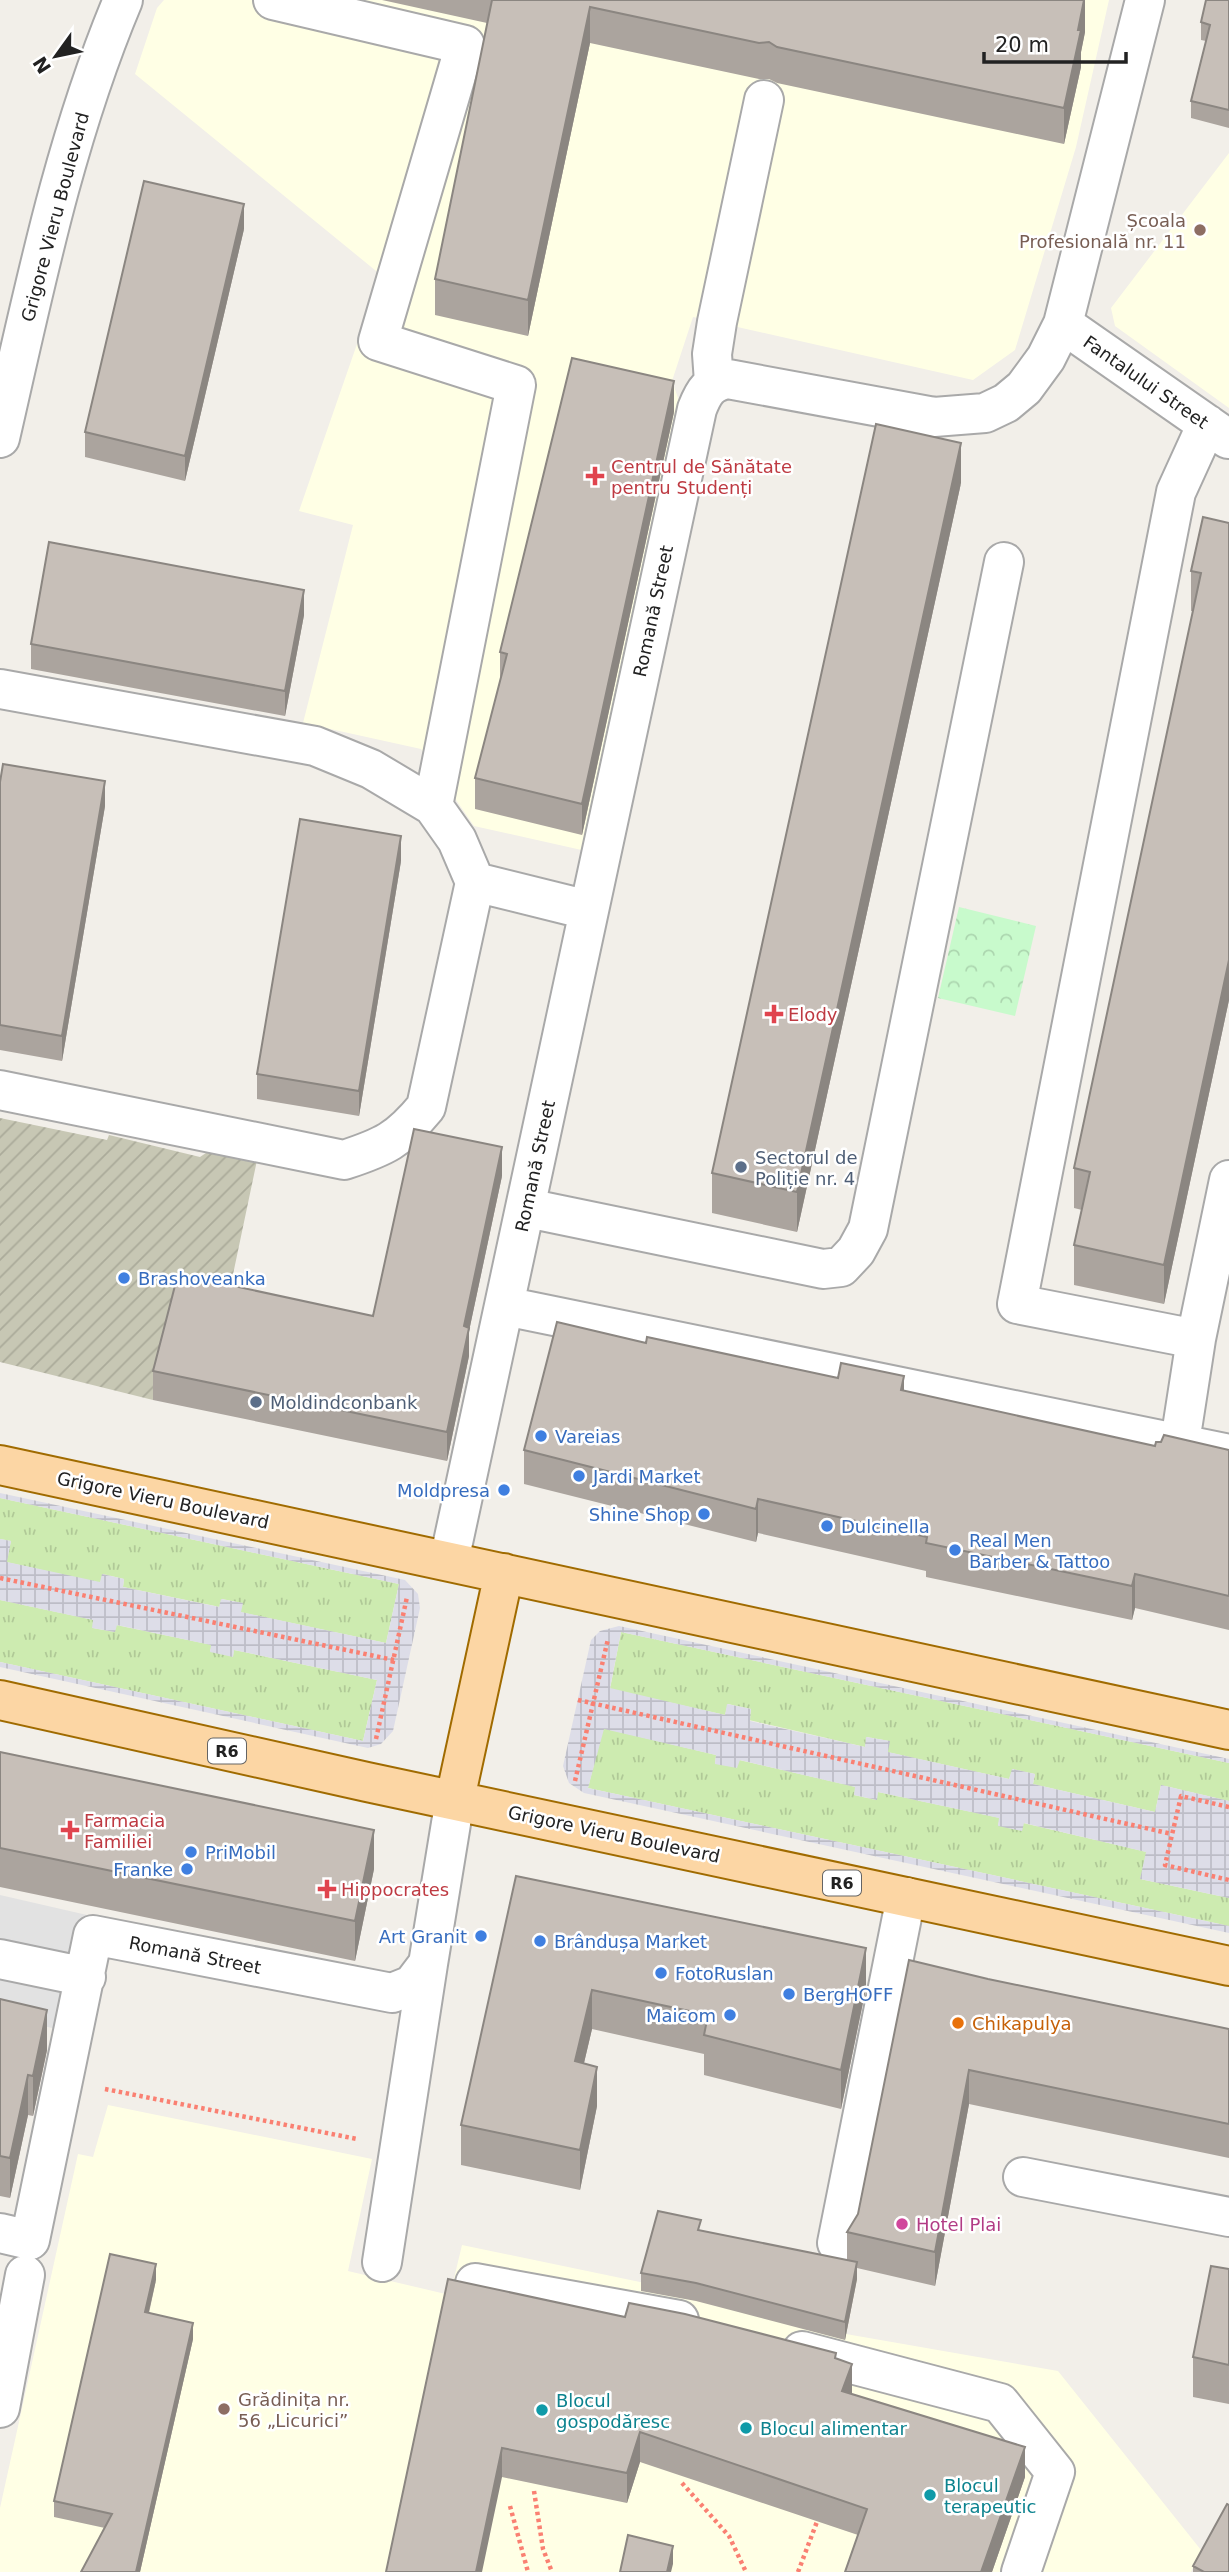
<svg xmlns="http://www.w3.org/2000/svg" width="1229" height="2572" font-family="'DejaVu Sans',sans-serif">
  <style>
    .education { fill: #ffffe5 }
    .construction { fill: url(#construction-furrows) }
    .grass { fill: url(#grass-tufts) }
    .park { fill: url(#park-crowns) }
    .parking { fill: #e2e2e2 }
    .plaza { fill: url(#plaza-grid) }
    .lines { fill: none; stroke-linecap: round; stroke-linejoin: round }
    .minor-casing { stroke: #a9a9a9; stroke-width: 42 }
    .major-casing { stroke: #a06b00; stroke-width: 42 }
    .path { stroke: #fa8072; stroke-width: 4.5; stroke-dasharray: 3.5 3.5; stroke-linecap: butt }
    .minor { stroke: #fff; stroke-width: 38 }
    .major { stroke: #fcd6a4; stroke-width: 38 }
    .wall { fill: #aba49e }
    .shaded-wall { fill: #8b8681 }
    .building { fill: #c7bfb8; stroke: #8b8681; stroke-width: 2 }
    .education-dot { fill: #8d6e63; stroke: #fff; stroke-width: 2.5 }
    .health-dot { fill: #e0444e; stroke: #fff; stroke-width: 2.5 }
    .service-dot { fill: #5c6f8a; stroke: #fff; stroke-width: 2.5 }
    .shop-dot { fill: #3f7fe0; stroke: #fff; stroke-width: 2.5 }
    .food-dot { fill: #e8710a; stroke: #fff; stroke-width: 2.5 }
    .hotel-dot { fill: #d1479c; stroke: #fff; stroke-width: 2.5 }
    .culture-dot { fill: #0f9aa8; stroke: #fff; stroke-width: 2.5 }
    .labels { text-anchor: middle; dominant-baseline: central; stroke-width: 5; stroke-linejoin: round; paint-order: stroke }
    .shield { fill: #fff; stroke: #646464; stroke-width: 2 }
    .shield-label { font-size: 16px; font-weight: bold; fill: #222 }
    .street-label { font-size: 18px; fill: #222; stroke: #fff }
    .education-label { font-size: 18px; fill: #785e54; stroke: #fff; text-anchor: end }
    .health-label { font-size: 18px; fill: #be3a42; stroke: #fff; text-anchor: start }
    .service-label { font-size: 18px; fill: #4e5e75; stroke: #fff; text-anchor: start }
    .shop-label { font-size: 18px; fill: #366cbe; stroke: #fff; text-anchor: start }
    .food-label { font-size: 18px; fill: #c56008; stroke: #fff; text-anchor: start }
    .hotel-label { font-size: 18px; fill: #b23c85; stroke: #fff; text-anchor: start }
    .culture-label { font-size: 18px; fill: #0d838f; stroke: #fff; text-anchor: start }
  </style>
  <defs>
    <pattern id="construction-furrows" width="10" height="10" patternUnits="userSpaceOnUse" patternTransform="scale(1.75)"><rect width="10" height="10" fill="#c7c7b4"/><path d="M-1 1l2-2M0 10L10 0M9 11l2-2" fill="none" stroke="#abab9a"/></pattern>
    <pattern id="grass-tufts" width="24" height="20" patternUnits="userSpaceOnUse" patternTransform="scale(1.75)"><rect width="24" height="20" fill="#cdebb0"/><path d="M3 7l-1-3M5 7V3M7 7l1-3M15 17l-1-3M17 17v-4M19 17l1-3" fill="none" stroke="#b0c997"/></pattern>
    <pattern id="park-crowns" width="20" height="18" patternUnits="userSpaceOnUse" patternTransform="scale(1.75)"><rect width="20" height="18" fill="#c8facc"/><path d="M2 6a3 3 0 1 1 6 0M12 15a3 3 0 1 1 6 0" fill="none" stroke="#acd6af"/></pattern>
    <pattern id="plaza-grid" width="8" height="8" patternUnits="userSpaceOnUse" patternTransform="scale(1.75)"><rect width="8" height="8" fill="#dddde8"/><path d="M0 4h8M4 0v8" fill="none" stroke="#bdbdc7"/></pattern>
  </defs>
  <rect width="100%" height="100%" fill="#f2efe9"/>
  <path class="education" d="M164,0H1109L1076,147L1015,350L973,380L693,317L672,381L683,412L586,851L474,826L421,749L303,723L353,525L299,511L381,275L135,74L157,8Z
    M1229,153V408L1115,326L1111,308Z
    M108,2105L372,2159L348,2271L450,2295L462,2245L688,2292L857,2279L846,2334L1058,2371L1201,2550L1191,2572H0V2508L78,2154L93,2157Z"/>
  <path class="construction" d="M0,1118L107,1140L109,1135L200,1157L212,1149L260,1146L231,1284L193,1277L178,1302L153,1400L0,1362Z"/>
  <path class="grass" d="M0,1498L399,1584L386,1643L240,1612L242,1603L222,1599L220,1607L123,1587L124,1579L103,1574L100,1583L6,1562L11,1541L0,1539Z
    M0,1600L94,1620L93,1628L114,1632L116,1625L212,1645L210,1651L233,1656L234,1650L377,1680L363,1741L0,1662Z
    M621,1632L1229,1763V1801L1161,1785L1155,1812L1033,1784L1035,1774L1013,1769L1009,1779L887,1752L889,1741L867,1737L865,1747L749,1720L751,1709L728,1704L725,1715L610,1689Z
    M603,1728L716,1755L715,1764L739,1760L856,1787L854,1795L876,1800L878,1792L1000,1818L998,1825L1022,1830L1023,1823L1147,1852L1140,1879L1229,1898V1926L588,1788Z"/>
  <path class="park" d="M959,907L1036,926L1015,1016L938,998Z"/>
  <path class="parking" d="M0,1895L100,1918L74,2033L0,2016Z"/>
  <path class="plaza" d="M0,1493L405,1580L418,1594L420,1608L393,1731L381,1744L368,1748L0,1667V1662L363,1741L377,1680L234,1650L233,1657L210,1652L211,1645L117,1625L115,1632L92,1628L93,1620L0,1600V1539L11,1541L7,1562L100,1582L102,1574L124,1579L123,1587L219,1607L221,1599L243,1603L241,1612L386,1643L399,1584L0,1498Z
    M619,1626L1229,1759V1763L621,1632L610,1688L725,1715L727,1704L751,1709L750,1721L865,1747L866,1737L890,1741L888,1752L1009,1779L1012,1769L1035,1774L1033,1784L1155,1812L1161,1785L1229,1801V1898L1140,1879L1146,1852L1024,1823L1022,1831L998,1826L999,1818L878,1792L877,1800L854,1795L855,1787L740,1760L737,1768L715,1764L716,1755L604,1729L588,1788L1229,1926V1933L584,1793L569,1783L563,1766L591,1640L600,1631Z"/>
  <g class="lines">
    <defs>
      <path id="minor" d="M273,0L465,45L378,341L516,385L433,806
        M1063,324L1228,439
        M714,382L712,354L717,322L764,100
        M0,438C34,290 64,140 123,0
        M0,689L315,746L371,769L433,806L457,840L475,882L426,1107C399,1140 384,1147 344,1160L0,1090
        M475,882L588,910
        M527,1208L823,1269L841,1267L856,1251L868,1229L1004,562
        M505,1306L1229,1454
        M1196,1339L1017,1304L1176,492L1207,424
        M1180,1442L1196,1339L1229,1180
        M449,1561L697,409C704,391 709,383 728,379L934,417L985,413L1006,403L1024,388L1046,358L1063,324L1145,0
        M0,1959L86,1977
        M1023,2177L1229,2217
        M0,2233L30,2240L93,1935L392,1993L412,1985L428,1964L455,1799
        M837,2243L906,1897
        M382,2262L428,1964
        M475,2283L679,2320
        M802,2351L1000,2403L1055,2472L1021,2572
        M0,2408L25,2275"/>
      <path id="major" d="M0,1465L1229,1730
        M0,1700L367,1782L1229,1966
        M455,1799L504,1573"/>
    </defs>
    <use href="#minor" class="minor-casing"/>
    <use href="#major" class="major-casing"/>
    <path class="path" d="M0,1578L394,1660
      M578,1700L1172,1834
      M376,1739L407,1597
      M575,1781L608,1639
      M1229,1807L1181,1796L1165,1865L1229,1880
      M105,2089L357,2139
      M682,2483L729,2536L746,2572
      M534,2491L543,2549L552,2572
      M510,2506L528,2572
      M798,2572L818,2519"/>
    <use href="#minor" class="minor"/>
    <use href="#major" class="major"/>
  </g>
  <path class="wall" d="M382,0H1085V32L1081,52V67L1064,144L777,83L769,79H759L590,43L528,336L435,315V279L487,23Z
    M1229,0V128L1191,118V101L1206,41L1201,40V22Z
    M244,229L185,481L85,457V432Z
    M674,412L582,835L475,809V778L500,681V652Z
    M961,483L797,1232L712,1213V1173Z
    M1229,523V1000L1164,1304L1074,1285V1245L1082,1210L1074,1208V1168L1193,611H1191V571Z
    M304,615L285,716L31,669V644Z
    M0,782L105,806L62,1061L0,1050Z
    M401,861L359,1116L257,1099V1074Z
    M502,1176L469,1331V1356L447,1461L153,1400V1371L373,1316Z
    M646,1343L904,1391L1155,1446L1229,1450V1630L1135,1608L1132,1620L926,1577V1571L758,1533L756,1542L524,1484V1450Z
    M0,1752L374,1869L355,1961L0,1887Z
    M516,1876L866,1988L841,2109L704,2075V2054L592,2029L584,2063L597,2106L580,2190L461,2165V2125Z
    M988,1979L1229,2029V2158L969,2104L935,2286L857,2268V2279L845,2340L696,2301L641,2291V2273L701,2231L847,2260V2232L858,2214Z
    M0,1999L47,2050L33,2116L28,2115L10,2198L0,2196Z
    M1229,2269V2404L1193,2397V2357Z
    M156,2280L149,2313L193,2339L140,2572H81L105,2528L54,2517V2501Z
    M625,2317L836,2359L852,2394L1025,2477L992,2572H845L858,2535L640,2462L627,2503L502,2477L386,2572Z
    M1193,2566L1229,2572H1193Z"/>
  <path class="shaded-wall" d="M1084,0H1085V32L1081,52V67L1064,144V108L1078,30Z
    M590,7V43L528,336V300Z
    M244,204V229L185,481V456Z
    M674,381V412L582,835V804Z
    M961,443V483L797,1232V1192Z
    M304,590V615L285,716V691Z
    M105,781V806L62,1061V1036Z
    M401,836V861L359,1116V1091Z
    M1229,960V1000L1164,1304V1265Z
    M502,1147V1176L469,1331V1356L447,1461V1432L464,1326Z
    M904,1376V1410L901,1390Z
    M758,1499V1533L756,1542V1509Z
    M1135,1574V1608L1132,1620V1586Z
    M374,1830V1869L355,1961V1921Z
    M866,1948V1988L841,2109V2070Z
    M592,1990V2029L575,2101V2061Z
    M47,2010V2050L33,2116V2076Z
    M597,2067V2106L580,2190V2150Z
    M969,2070V2104L935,2286V2252Z
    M28,2075V2115L10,2198V2158Z
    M857,2262V2279L845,2340V2322Z
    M156,2264V2280L145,2328V2312Z
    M193,2323V2339L140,2572H136Z
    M852,2364V2394L842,2391Z
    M640,2432V2462L627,2503V2473Z
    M1025,2447V2477L992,2572H981Z
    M502,2448V2477L482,2572H476Z
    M673,2546V2564L671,2572H667Z"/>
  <path class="building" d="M492,0H1084L1078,30H1081L1064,108L777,47L769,42L759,43L590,7L528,300L435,279Z
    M1206,0H1229V110L1191,101L1210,25L1201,22Z
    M144,181L244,204L185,456L85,432Z
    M572,358L674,381L582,804L475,778L507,654L500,652Z
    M876,424L961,443L797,1192L712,1173Z
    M1203,517L1229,523V960L1164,1265L1074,1245L1090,1172L1074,1168L1201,573L1191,571Z
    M49,542L304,590L285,691L31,644Z
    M3,764L105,781L62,1036L0,1025V782Z
    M300,819L401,836L359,1091L257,1074Z
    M414,1129L502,1147L464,1326L469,1328L447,1432L153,1371L178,1274L373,1316Z
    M557,1322L646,1343L647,1337L838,1378L841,1363L904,1376L901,1390L1155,1446L1156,1442H1161L1164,1435L1229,1450V1596L1135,1574L1132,1586L926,1543L927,1537L758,1499L756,1509L524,1450Z
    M0,1752L374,1830L355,1921L0,1848Z
    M516,1876L866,1948L841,2070L704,2035L708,2015L592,1990L575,2061L597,2067L580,2150L461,2125Z
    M909,1960L988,1979L1229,2029V2124L969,2070L935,2252L847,2232L858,2214Z
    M0,1999L47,2010L33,2076L28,2075L10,2158L0,2156Z
    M658,2211L701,2220L698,2230L857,2262L845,2322L696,2283L641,2273Z
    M110,2254L156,2264L145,2312L193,2323L136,2572H81L112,2514L54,2501Z
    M1211,2266L1229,2269V2365L1193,2357Z
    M448,2279L625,2317L629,2303L685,2314L836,2353L835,2358L852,2364L842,2391L1025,2447L981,2572H845L867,2509L640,2432L627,2473L502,2448L476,2572H386Z
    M1227,2504L1229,2505V2572H1204L1193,2566Z
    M628,2535L673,2546L667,2572H620Z"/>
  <g class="education-dot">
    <circle cx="1200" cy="230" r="7"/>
    <circle cx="224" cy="2409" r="7"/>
  </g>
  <g class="health-dot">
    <path d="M591.5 465.5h7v7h7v7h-7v7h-7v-7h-7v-7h7z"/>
    <path d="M770.5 1003.5h7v7h7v7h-7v7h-7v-7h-7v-7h7z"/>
    <path d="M66.5 1819.5h7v7h7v7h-7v7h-7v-7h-7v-7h7z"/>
    <path d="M323.5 1878.5h7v7h7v7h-7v7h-7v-7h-7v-7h7z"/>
  </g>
  <g class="service-dot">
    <circle cx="741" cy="1167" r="7"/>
    <circle cx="256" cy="1402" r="7"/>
  </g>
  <g class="shop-dot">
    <circle cx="124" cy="1278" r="7"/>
    <circle cx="541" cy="1436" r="7"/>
    <circle cx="579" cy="1476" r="7"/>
    <circle cx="504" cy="1490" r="7"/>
    <circle cx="704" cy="1514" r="7"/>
    <circle cx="827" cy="1526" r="7"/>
    <circle cx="955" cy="1550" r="7"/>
    <circle cx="191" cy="1852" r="7"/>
    <circle cx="187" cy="1869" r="7"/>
    <circle cx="481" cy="1936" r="7"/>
    <circle cx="540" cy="1941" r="7"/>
    <circle cx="661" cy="1973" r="7"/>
    <circle cx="789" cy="1994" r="7"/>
    <circle cx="730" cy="2015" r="7"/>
  </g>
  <circle class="food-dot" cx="958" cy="2023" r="7"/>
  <circle class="hotel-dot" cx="902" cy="2224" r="7"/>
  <g class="culture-dot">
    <circle cx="542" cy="2410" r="7"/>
    <circle cx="746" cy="2428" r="7"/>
    <circle cx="930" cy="2495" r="7"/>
  </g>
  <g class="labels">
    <g class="shield">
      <rect x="208" y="1738.5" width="38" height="25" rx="5"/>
      <rect x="823" y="1870.5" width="38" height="25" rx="5"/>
    </g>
    <g class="shield-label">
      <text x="227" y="1751">R6</text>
      <text x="842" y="1883">R6</text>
    </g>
    <g class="street-label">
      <text transform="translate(55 217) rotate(-75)">Grigore Vieru Boulevard</text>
      <text transform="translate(1146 382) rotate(35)">Fantalului Street</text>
      <text transform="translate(653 611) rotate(-78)">Romană Street</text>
      <text transform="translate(535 1166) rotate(-78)">Romană Street</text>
      <text transform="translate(163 1500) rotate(12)">Grigore Vieru Boulevard</text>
      <text transform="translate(614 1834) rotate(12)">Grigore Vieru Boulevard</text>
      <text transform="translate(195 1955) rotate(11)">Romană Street</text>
    </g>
    <g class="education-label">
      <text x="1186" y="220">Școala<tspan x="1186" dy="21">Profesională nr. 11</tspan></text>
      <text x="238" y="2399" text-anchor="start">Grădinița nr.<tspan x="238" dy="21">56 „Licurici”</tspan></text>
    </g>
    <g class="health-label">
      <text x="611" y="466">Centrul de Sănătate<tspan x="611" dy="21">pentru Studenți</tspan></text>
      <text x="788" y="1014">Elody</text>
      <text x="84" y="1820">Farmacia<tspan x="84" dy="21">Familiei</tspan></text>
      <text x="341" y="1889">Hippocrates</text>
    </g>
    <g class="service-label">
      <text x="755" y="1157">Sectorul de<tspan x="755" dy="21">Poliție nr. 4</tspan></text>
      <text x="270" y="1402">Moldindconbank</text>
    </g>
    <g class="shop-label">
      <text x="138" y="1278">Brashoveanka</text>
      <text x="555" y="1436">Vareias</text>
      <text x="593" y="1476">Jardi Market</text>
      <text x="490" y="1490" text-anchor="end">Moldpresa</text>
      <text x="690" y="1514" text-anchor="end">Shine Shop</text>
      <text x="841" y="1526">Dulcinella</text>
      <text x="969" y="1540">Real Men<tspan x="969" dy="21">Barber &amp; Tattoo</tspan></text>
      <text x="205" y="1852">PriMobil</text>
      <text x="173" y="1869" text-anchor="end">Franke</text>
      <text x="467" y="1936" text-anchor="end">Art Granit</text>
      <text x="554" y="1941">Brândușa Market</text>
      <text x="675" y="1973">FotoRuslan</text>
      <text x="803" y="1994">BergHOFF</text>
      <text x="716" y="2015" text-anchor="end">Maicom</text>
    </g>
    <g class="food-label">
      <text x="972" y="2023">Chikapulya</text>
    </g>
    <g class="hotel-label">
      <text x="916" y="2224">Hotel Plai</text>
    </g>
    <g class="culture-label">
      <text x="556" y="2400">Blocul<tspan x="556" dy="21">gospodăresc</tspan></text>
      <text x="760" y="2428">Blocul alimentar</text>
      <text x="944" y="2485">Blocul<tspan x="944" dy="21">terapeutic</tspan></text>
    </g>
  </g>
  <g transform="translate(56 56) rotate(237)" stroke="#ffffff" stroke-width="5" paint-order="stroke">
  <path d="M0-5L12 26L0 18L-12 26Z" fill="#222222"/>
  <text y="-10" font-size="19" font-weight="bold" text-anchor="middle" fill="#222222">N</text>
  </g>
  <path d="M984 52v10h142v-10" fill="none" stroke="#222222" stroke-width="3.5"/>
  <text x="995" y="52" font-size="21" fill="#222222" stroke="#ffffff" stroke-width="5" paint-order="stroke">20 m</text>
</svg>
